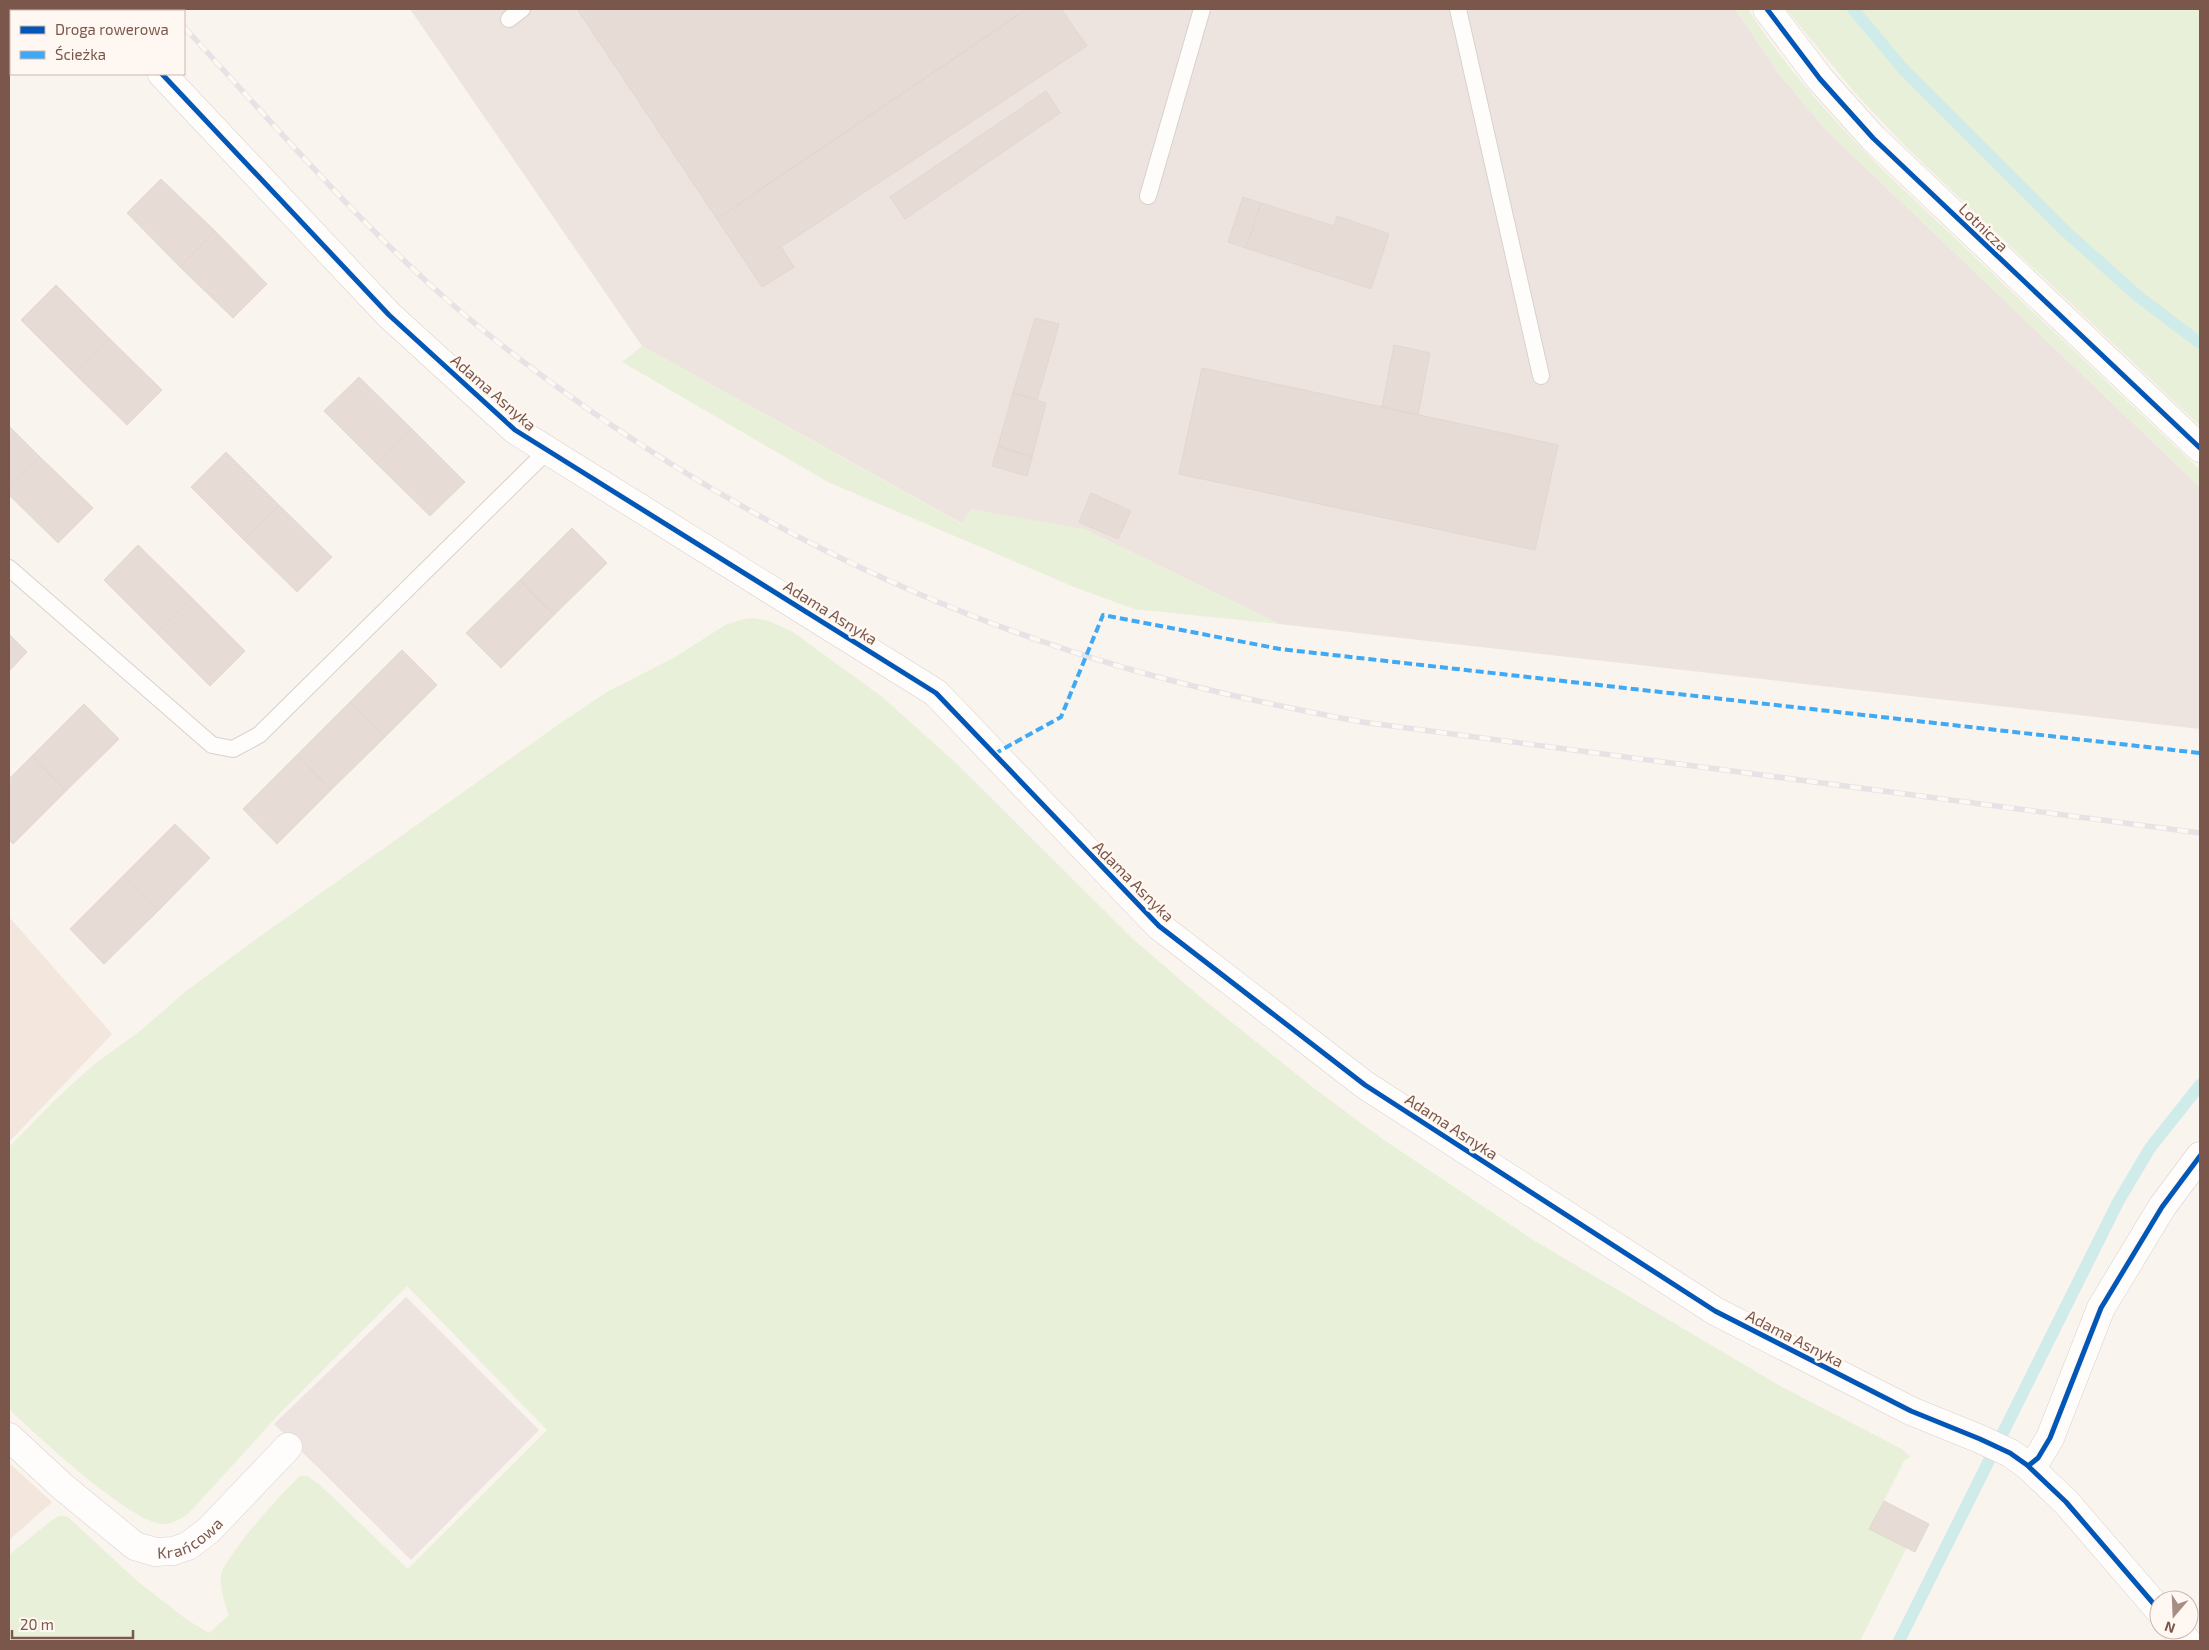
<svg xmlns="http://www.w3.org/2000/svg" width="2209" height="1650" font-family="'Exo 2',sans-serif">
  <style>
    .residential { fill: #f3e6dc }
    .industrial { fill: #ede4df }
    .green { fill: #e9f0d9 }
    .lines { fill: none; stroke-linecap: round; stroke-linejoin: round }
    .stream { stroke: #cfecea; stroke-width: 12 }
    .building { fill: #e7dcd5; stroke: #e3d6d0 }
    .service-casing { stroke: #d9d1cc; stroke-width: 18 }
    .minor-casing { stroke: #d9d1cc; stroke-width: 29 }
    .service { stroke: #fefdfc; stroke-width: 16 }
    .minor { stroke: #fefdfc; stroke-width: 28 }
    .rail-casing { stroke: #e6e3e6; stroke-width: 5.5 }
    .rail { stroke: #fff8f2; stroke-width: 4; stroke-dasharray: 11; stroke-linecap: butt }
    .quiet { stroke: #3fa9f5; stroke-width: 4; stroke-dasharray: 8 4; stroke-linecap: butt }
    .cycleway-casing { stroke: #fff8f2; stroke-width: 8 }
    .cycleway { stroke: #0057b8; stroke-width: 5 }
    .labels { text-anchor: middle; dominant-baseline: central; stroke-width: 5; stroke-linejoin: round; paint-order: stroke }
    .street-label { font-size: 16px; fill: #7b574b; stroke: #fff8f2 }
  </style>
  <rect width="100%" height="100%" fill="#faf4ee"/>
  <path class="residential" d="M9,917L112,1034L9,1142Z
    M9,1463L52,1502L9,1540Z"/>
  <path class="industrial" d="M410,9H1735L1780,75L1827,131L2200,487V729L1279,624L1084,529L963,524L642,346Z
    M406,1297L539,1430L411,1560L274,1424Z"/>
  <path class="green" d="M1735,9H1748C1786,69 1835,122 1885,172L2200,470V487L1827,131L1780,75Z
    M1786,9H2200V426L1907,148L1856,94Z
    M642,346L962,524L971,509L1084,529L1279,624L1134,609L1074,587L828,482L622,362Z
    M753,618L769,621L793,632L881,696L954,761L1133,939L1199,996L1315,1089L1384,1140L1535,1241L1784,1388L1902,1449L1910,1457L1904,1461L1870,1529L1907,1547L1860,1641H9V1555L52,1520L59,1516H67L136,1580L186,1619L209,1633L229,1615C225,1608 219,1582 221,1575C226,1555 283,1491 300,1476H307L320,1485L408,1569L547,1430L407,1286L281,1412L190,1512C182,1518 174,1524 163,1524C131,1523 35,1434 9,1409V1147L54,1101L92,1066L140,1031L185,992L252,942L552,729L607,692L677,656L725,625L744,619Z"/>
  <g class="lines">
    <path class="stream" d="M1853,9L1904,70L2065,231L2139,297L2200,343
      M1899,1641L2118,1202L2150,1148L2200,1085"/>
  </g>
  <path class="building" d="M577,9H1027L717,219Z
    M1027,9H1061L1087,46L781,247L794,267L762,287L717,219Z
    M1046,91L1060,113L905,219L890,197Z
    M161,179L215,231L180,267L127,213Z
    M1243,197L1261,203L1246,248L1228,242Z
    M1261,203L1334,226L1337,216L1389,234L1371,289L1246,248Z
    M215,231L267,284L233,318L180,267Z
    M56,285L109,338L74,373L21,320Z
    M1035,318L1059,324L1037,400L1013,393Z
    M109,338L162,390L127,425L74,373Z
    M1394,345L1430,353L1418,415L1382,407Z
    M1202,368L1558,445L1535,550L1179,474Z
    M359,377L412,429L377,464L324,411Z
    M1013,393L1046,403L1032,457L998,446Z
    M9,426L40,457L9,488Z
    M412,429L465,482L430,516L377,464Z
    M998,446L1032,457L1027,476L992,466Z
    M226,452L279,505L244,540L191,487Z
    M40,457L93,508L58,543L9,495V488Z
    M1091,493L1131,511L1118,539L1079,522Z
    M279,505L332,557L297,592L244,540Z
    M572,528L607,563L554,615L520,580Z
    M138,545L192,598L157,633L104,580Z
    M520,580L554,615L501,668L466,633Z
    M192,598L245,651L210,686L157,633Z
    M9,634L27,652L9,671Z
    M402,650L437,685L385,737L350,702Z
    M350,702L385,737L331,790L297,755Z
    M84,704L119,739L66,791L32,756Z
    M297,755L331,790L277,844L243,809Z
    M32,756L66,791L13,844L9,840V779Z
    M175,824L210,858L158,911L123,876Z
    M123,876L158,911L104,964L70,929Z
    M1884,1501L1929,1524L1915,1552L1869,1529Z"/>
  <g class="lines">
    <defs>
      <path id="service" d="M1458,9L1541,376
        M509,19L522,9
        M1148,196L1202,9
        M9,568L212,745L233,749L259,735L548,450"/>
      <g id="minor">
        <path d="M101,9L103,11"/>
        <path d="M1767,9L1820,79L1873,138L2200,448"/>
        <path d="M162,74L389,315L515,430L936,693L1159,926L1365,1085L1715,1311L1911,1411L1980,1439L2010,1453L2027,1465L2066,1502L2159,1610"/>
        <path id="s1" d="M9,1437L63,1487L135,1546L155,1552L173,1551L188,1546L209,1530L288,1447"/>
        <path d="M2028,1466L2038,1458L2050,1438L2101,1308L2162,1207L2200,1156"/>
        <path d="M2177,1630L2187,1641"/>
      </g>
    </defs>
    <use href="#service" class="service-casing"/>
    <use href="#minor" class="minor-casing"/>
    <use href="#service" class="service"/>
    <use href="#minor" class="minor"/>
    <defs>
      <path id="rail" d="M167,9L169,11
        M184,27C271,121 356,221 453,305C499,345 548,381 598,416C759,527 935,612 1122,667C1201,690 1282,707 1362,722L2200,833"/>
    </defs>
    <use href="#rail" class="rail-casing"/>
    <use href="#rail" class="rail"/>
    <path class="quiet" d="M994,754L1061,717L1103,615L1280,649L2200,753"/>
    <defs>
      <path id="cycleway" d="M1767,9L1820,79L1873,138L2200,448
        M162,74L389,315L515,430L936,693L1159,926L1365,1085L1715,1311L1911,1411L1980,1439L2010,1453L2027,1465L2066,1502L2159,1610
        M2028,1466L2038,1458L2050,1438L2101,1308L2162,1207L2200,1156"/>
    </defs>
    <use href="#cycleway" class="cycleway-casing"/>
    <use href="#cycleway" class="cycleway"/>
  </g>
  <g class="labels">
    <g class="street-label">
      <text transform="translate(1984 227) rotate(44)">Lotnicza</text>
      <text transform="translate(494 392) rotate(41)">Adama Asnyka</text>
      <text transform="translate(831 612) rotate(32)">Adama Asnyka</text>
      <text transform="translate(1134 881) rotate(45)">Adama Asnyka</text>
      <text transform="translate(1452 1126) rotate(33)">Adama Asnyka</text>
      <text transform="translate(1795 1338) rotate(27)">Adama Asnyka</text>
      <text stroke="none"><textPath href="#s1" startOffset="226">Krańcowa</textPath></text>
    </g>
  </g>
  <rect width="2209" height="1650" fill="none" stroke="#7b574b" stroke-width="20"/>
  <rect x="10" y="10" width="175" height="65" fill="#fff8f2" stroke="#cab8af"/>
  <rect x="20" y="26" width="25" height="8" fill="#0057b8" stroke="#cab8af"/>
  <text x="55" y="35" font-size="15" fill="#7b574b">Droga rowerowa</text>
  <rect x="20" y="51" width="25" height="8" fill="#3fa9f5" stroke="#cab8af"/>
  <text x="55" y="60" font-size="15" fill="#7b574b">Ścieżka</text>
  <g transform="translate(2174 1615) rotate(199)"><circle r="24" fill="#fff8f2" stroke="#cab8af"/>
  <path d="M0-4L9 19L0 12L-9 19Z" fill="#a78e84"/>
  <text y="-8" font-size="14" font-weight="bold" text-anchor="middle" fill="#7b574b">N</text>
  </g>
  <path d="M12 1630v8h121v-8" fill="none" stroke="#7b574b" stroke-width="2.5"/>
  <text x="20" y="1630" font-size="15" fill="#7b574b" stroke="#fff8f2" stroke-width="4" paint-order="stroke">20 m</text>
</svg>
